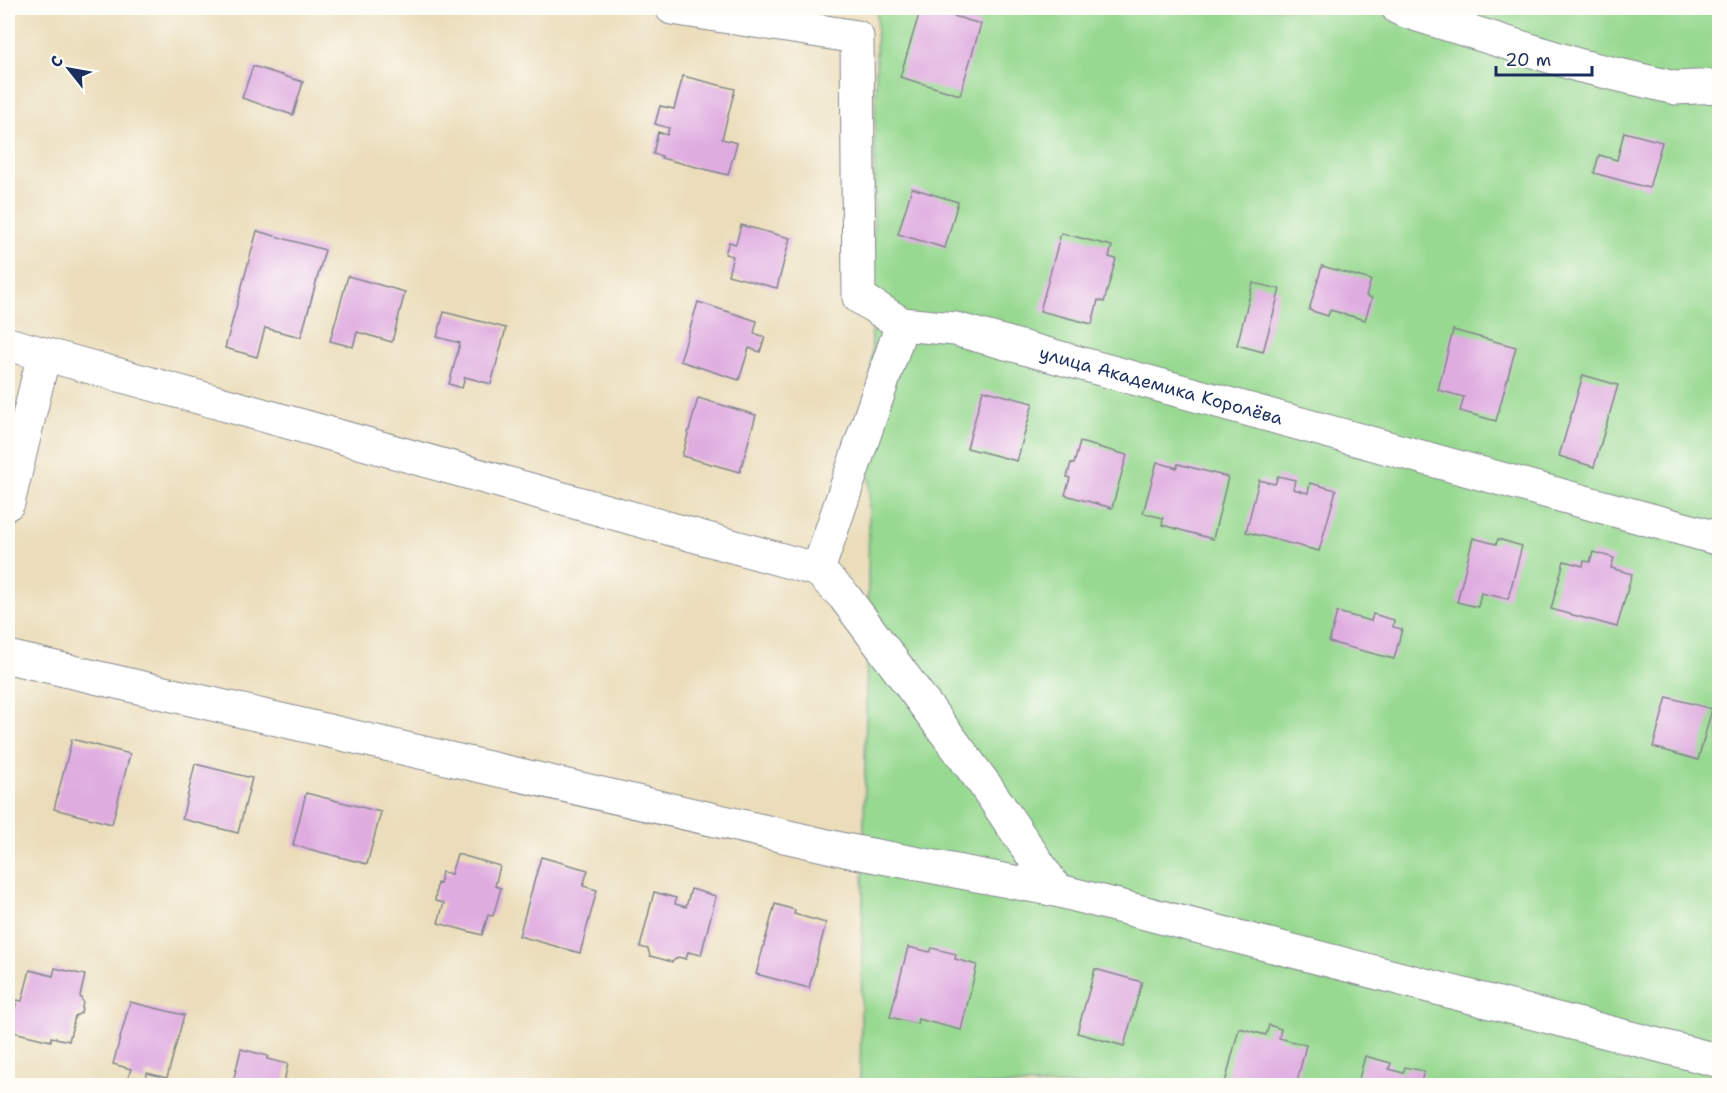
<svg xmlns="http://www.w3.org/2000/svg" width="1727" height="1093" font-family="'Shantell Sans',sans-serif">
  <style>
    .green { fill: #97d990; stroke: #598477; stroke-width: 1.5 }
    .building { fill: #dface0 }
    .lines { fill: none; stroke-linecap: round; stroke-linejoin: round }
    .minor-casing { stroke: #83868c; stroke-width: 35 }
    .minor { stroke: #fff; stroke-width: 33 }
    .labels { text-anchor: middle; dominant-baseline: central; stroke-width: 4.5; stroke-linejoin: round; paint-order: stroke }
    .street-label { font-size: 18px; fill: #1b2f5e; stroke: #fdfcf7 }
  </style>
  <rect width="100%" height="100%" fill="#fdfcf7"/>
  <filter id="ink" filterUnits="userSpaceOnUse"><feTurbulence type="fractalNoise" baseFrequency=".0167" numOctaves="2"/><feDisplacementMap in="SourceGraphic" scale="12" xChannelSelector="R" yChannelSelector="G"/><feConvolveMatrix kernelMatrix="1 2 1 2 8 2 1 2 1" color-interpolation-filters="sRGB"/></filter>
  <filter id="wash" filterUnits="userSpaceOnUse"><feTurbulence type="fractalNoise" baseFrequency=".008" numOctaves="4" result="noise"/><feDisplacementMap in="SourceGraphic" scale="24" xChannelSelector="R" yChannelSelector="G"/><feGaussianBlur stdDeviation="1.35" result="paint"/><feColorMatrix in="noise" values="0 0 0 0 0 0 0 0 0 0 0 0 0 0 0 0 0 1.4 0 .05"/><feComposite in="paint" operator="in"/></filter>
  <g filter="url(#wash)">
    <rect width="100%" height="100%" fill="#ebddba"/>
    <path class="green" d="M877,8H1719V1085H860Z"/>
    <g id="blocks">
      <path class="building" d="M921,8H926L981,24L960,95L900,77Z
        M253,66L303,82L293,115L242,98Z
        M683,76L735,89L722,139L737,143L728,175L661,158L662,156L653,154L658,132L667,135L669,128L655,124L660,106L674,109Z
        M1624,132L1662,142L1649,188L1594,173L1599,155L1617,160Z
        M912,188L958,202L945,248L898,234Z
        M741,225L790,238L777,288L728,275L733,256L725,254L729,242L736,244Z
        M257,231L325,250L301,337L265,328L257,357L225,348Z
        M1061,233L1112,246L1109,257L1116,259L1104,302L1098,300L1092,324L1040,311Z
        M1322,266L1371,280L1366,296L1372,298L1365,320L1330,310L1328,316L1309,310Z
        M348,276L405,292L392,342L357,332L353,347L330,341Z
        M1253,283L1280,289L1263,352L1237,345Z
        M698,302L757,321L754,333L765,337L760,352L749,348L739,380L680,361Z
        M444,312L506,328L491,384L465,377L462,388L449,384L460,343L437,337Z
        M1453,330L1516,347L1496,421L1460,411L1464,397L1438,390Z
        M1583,375L1618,385L1594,467L1559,456Z
        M983,390L1033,403L1017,461L967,448Z
        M698,398L756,415L740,472L682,456Z
        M1080,442L1127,455L1112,508L1065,495L1070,478L1067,477L1071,463L1074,464Z
        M1157,462L1177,468L1178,464L1228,477L1213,539L1162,525L1163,518L1143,513Z
        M1278,476L1295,480L1293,489L1308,493L1310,483L1336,490L1319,551L1246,532L1259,480L1275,484Z
        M1473,538L1496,544L1498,539L1522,546L1508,599L1481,593L1478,607L1457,602Z
        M1593,552L1614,558L1611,568L1632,574L1617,627L1551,609L1564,561L1583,566L1584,561L1590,562Z
        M1337,612L1371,621L1373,614L1394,620L1393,627L1402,629L1394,659L1329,642Z
        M1667,697L1712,709L1698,760L1653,747Z
        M72,739L130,754L112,824L54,809Z
        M195,764L252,778L238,833L182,819Z
        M306,793L381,812L367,864L293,845Z
        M457,854L500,866L495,886L501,888L493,916L488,915L482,935L438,923L444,903L435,901L437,883L440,884L442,872L451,874Z
        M541,857L588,870L583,886L597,890L580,953L519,936Z
        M691,889L716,896L701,955L688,952L686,959L678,957L672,962L650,956L648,949L640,947L654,892L676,898L675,904L686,907Z
        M775,904L795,910L794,914L826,923L809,988L756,974Z
        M908,947L930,952L932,948L956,954L955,959L977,965L961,1030L918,1019L917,1024L890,1017Z
        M55,968L85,975L80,996L83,1002L81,1013L75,1016L69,1041L51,1037V1041L9,1031L17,1000L22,1001L30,970L53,976Z
        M1095,969L1142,982L1124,1046L1077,1033Z
        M130,1002L184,1015L167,1078L147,1073L145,1082L128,1078L131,1069L113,1064Z
        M1269,1025L1281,1029L1279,1038L1306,1045L1296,1086H1233L1225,1083L1239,1028L1266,1035Z
        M241,1049L268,1056L267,1059L288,1064L283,1086H232Z
        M1365,1056L1391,1063L1389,1069L1403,1073L1405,1067L1424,1071L1420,1086H1357Z"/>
    </g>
  </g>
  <g filter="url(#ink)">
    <use href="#blocks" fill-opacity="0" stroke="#83868c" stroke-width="1.5"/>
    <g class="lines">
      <defs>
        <g id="minor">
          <path id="s1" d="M672,8L857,37L859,297L902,324L955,329L1720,539"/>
          <path d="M1398,8L1408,12L1581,66L1675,88L1720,86"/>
          <path d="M902,324L818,570L844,596L985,785L1056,890L1720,1061"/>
          <path d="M8,344L818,570"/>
          <path d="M8,503L44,354"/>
          <path d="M8,657L845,850L1056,890"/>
        </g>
      </defs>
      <use href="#minor" class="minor-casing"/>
      <use href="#minor" class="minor"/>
    </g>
  </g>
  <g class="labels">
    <g class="street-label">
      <text stroke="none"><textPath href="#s1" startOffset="765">улица Академика Королёва</textPath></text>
    </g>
  </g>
  <rect width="1727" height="1093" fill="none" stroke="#fdfcf7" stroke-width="30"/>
  <g transform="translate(69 69) rotate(301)" stroke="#fdfcf7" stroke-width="4.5" paint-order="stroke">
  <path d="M0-4.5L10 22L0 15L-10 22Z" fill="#1b2f5e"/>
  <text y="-9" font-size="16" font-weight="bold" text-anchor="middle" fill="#1b2f5e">С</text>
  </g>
  <path d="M1496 66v9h96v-9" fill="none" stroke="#1b2f5e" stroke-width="3"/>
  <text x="1505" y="66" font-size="18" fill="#1b2f5e" stroke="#fdfcf7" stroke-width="4.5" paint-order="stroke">20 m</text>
</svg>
